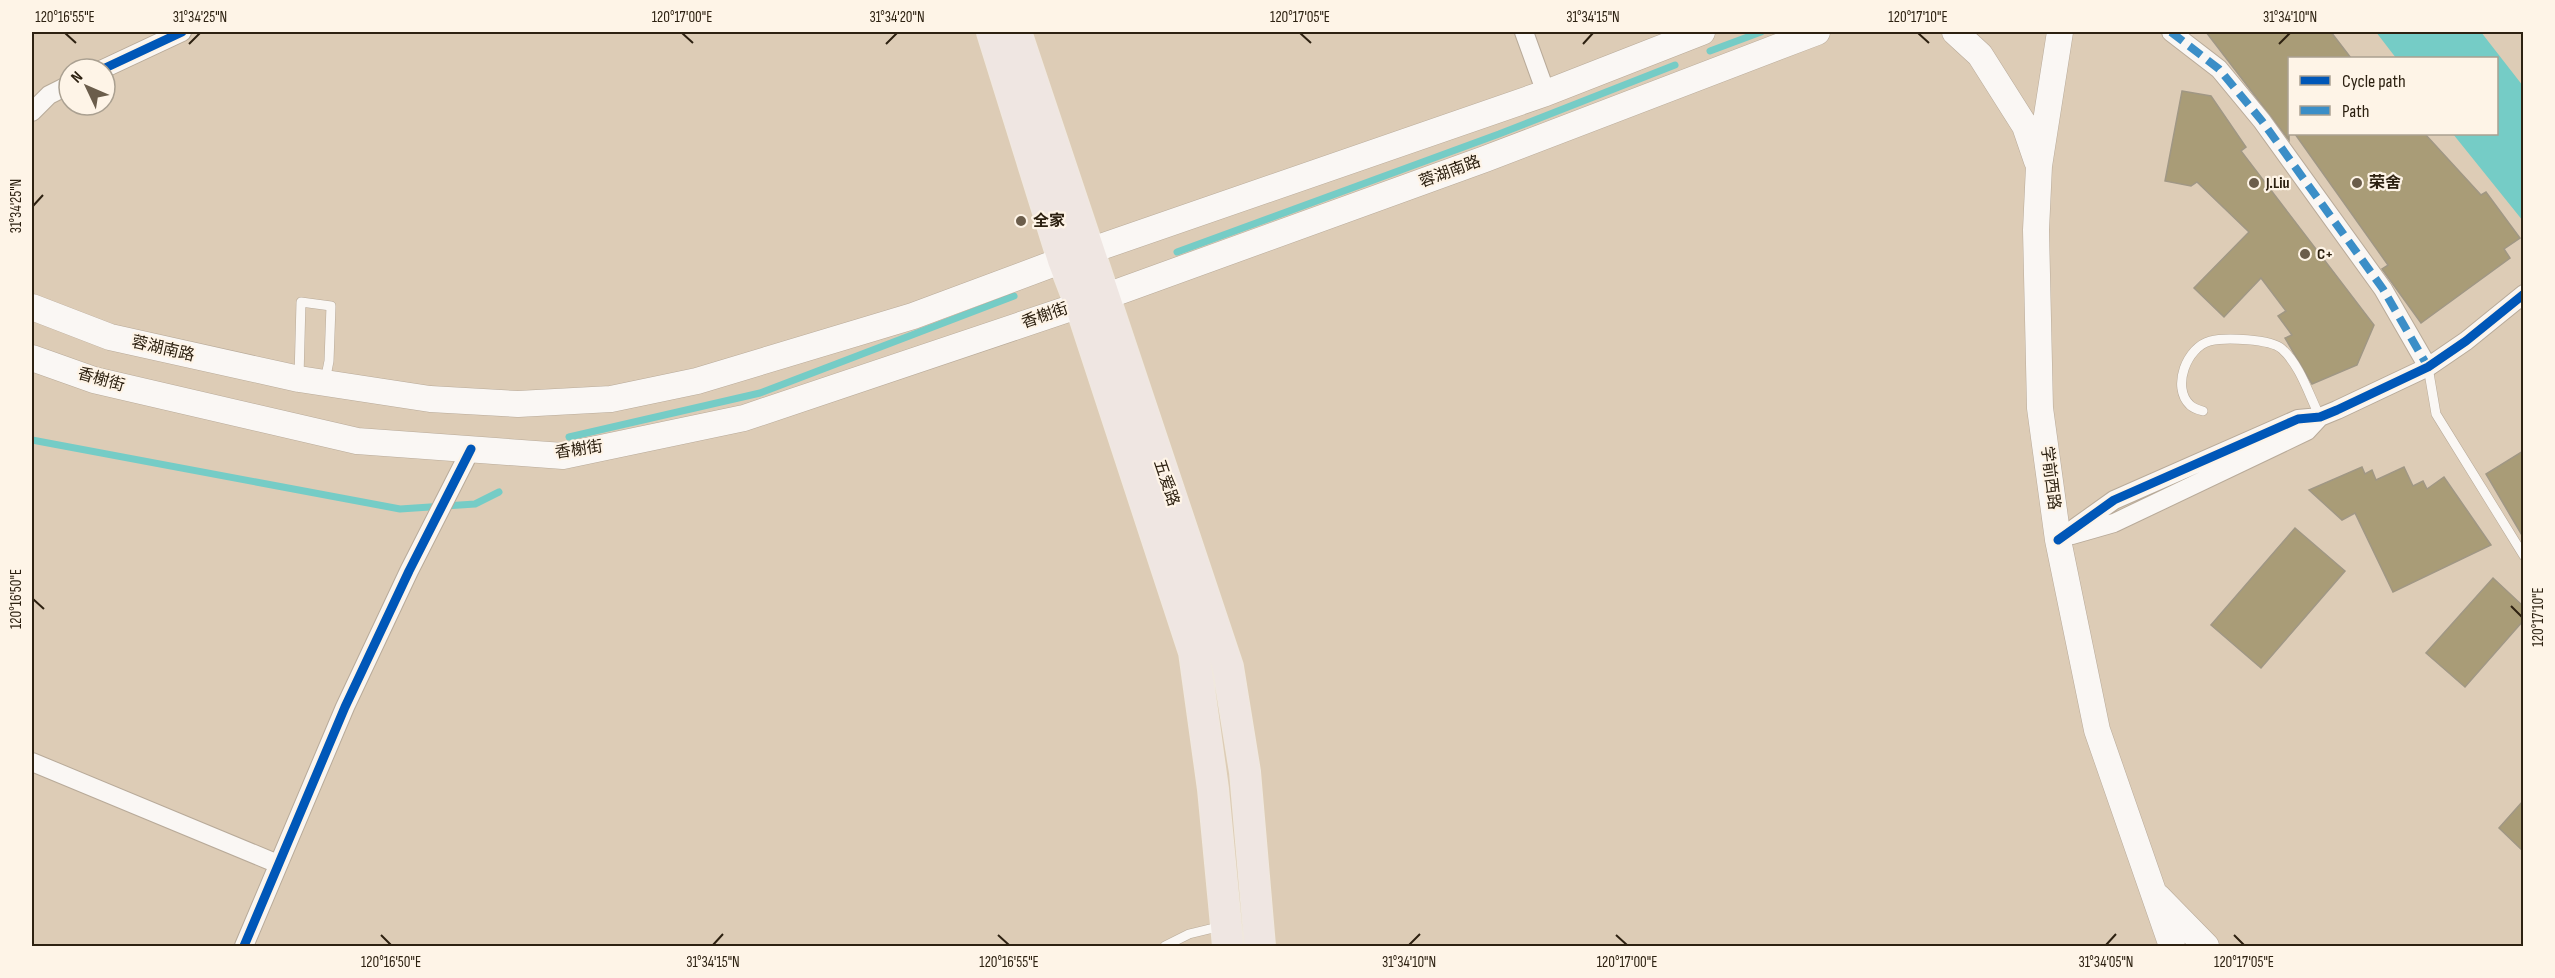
<svg xmlns="http://www.w3.org/2000/svg" width="2555" height="978" font-family="'Sofia Sans Condensed','Noto Sans SC',sans-serif">
  <style>
    .water { fill: #75ccc6 }
    .lines { fill: none; stroke-linecap: round; stroke-linejoin: round }
    .stream { stroke: #75ccc6; stroke-width: 7 }
    .building { fill: #a99c77; stroke: #a09784; stroke-width: 1.5 }
    .lane-casing { stroke: #b8aa99; stroke-width: 10 }
    .street-casing { stroke: #b8aa99; stroke-width: 20 }
    .secondary-casing { stroke: #b8aa99; stroke-width: 27 }
    .primary-casing { stroke: #f0e8de; stroke-width: 32 }
    .lane { stroke: #faf7f4; stroke-width: 9 }
    .street { stroke: #faf7f4; stroke-width: 18 }
    .secondary { stroke: #faf7f4; stroke-width: 26 }
    .primary { stroke: #efe6e2; stroke-width: 30 }
    .quiet { stroke: #3b8ec7; stroke-width: 8; stroke-dasharray: 15 8; stroke-linecap: butt }
    .cycleway-casing { stroke: #fef4e7; stroke-width: 13 }
    .cycleway { stroke: #0057b8; stroke-width: 9 }
    .ticks { fill: none; stroke: #2d2111; stroke-width: 2 }
    .poi-dot { fill: #6b5d4b; stroke: #fef4e7; stroke-width: 2 }
    .labels { text-anchor: middle; dominant-baseline: central; stroke-width: 4.5; stroke-linejoin: round; paint-order: stroke }
    .street-label { font-size: 16px; fill: #2d2111; stroke: #fef4e7 }
    .poi-label { font-size: 16px; font-weight: bold; fill: #2d2111; stroke: #fef4e7; text-anchor: start }
    .neatline { fill: none; stroke: #2d2111; stroke-width: 2 }
    .ticks-label { font-size: 15px; text-anchor: middle; fill: #2d2111 }
  </style>
  <rect width="100%" height="100%" fill="#ddccb6"/>
  <path class="water" d="M2376,32H2481L2523,86V221L2453,134H2496V58H2396Z"/>
  <g class="lines">
    <path class="stream" d="M1710,51L1761,32
      M1177,252L1499,134L1675,65
      M569,437L760,393L1014,296
      M32,440L400,509L475,504L499,492"/>
  </g>
  <path class="building" d="M2206,32H2331L2351,58H2289V140Z
    M2182,91L2211,96L2246,147L2241,151L2374,325L2357,365L2312,384L2285,338L2292,335L2278,316L2286,311L2261,278L2224,317L2194,288L2249,232L2197,182L2191,186L2165,181Z
    M2295,134H2425L2481,195L2486,192L2520,238L2504,249L2510,258L2421,323L2382,269L2388,265Z
    M2523,451V537L2486,474Z
    M2362,467L2365,474L2372,470L2376,480L2404,467L2413,486L2423,481L2427,489L2444,477L2491,545L2393,592L2355,513L2342,520L2309,490Z
    M2295,528L2345,571L2261,668L2211,625Z
    M2493,578L2523,606V621L2465,687L2426,653Z
    M2523,801V851L2499,828Z"/>
  <g class="lines">
    <defs>
      <path id="lane" d="M2428,367L2436,414L2524,556
        M299,377L301,302L331,306L329,361L325,381
        M2203,411C2199,410 2193,408 2190,405C2171,387 2187,347 2210,341C2225,337 2271,339 2282,349C2300,365 2309,395 2320,417
        M1165,946L1189,934L1222,926"/>
      <path id="street" d="M1524,32L1546,93
        M2171,32L2219,69L2262,121L2383,289L2428,367
        M103,69L182,32
        M32,112L49,95L69,85
        M2072,535L2114,523L2307,431L2320,417
        M2058,540L2114,500L2298,419L2320,417L2337,410L2428,367L2466,341L2524,294
        M32,762L278,864
        M244,946L345,707L409,571L471,449"/>
      <path id="secondary" d="M1955,32L1980,55L2025,126L2037,161
        M2060,32L2039,166L2036,230L2040,408L2058,540L2097,730L2172,946
        M32,307L110,337L299,379L430,399L518,404L611,399L697,381L913,316L1063,260L1546,93L1702,32
        M32,358L94,380L357,441L563,456L744,418L1104,297L1485,159L1817,32
        M2158,897L2206,946"/>
      <path id="primary" d="M992,32L1063,260L1080,304L1194,652L1213,789L1228,946
        M1016,32L1228,667L1245,772L1260,946"/>
    </defs>
    <use href="#lane" class="lane-casing"/>
    <use href="#street" class="street-casing"/>
    <use href="#secondary" class="secondary-casing"/>
    <use href="#primary" class="primary-casing"/>
    <use href="#lane" class="lane"/>
    <use href="#street" class="street"/>
    <use href="#secondary" class="secondary"/>
    <use href="#primary" class="primary"/>
    <path class="quiet" d="M2171,32L2219,69L2262,121L2383,289L2428,367"/>
    <defs>
      <path id="cycleway" d="M103,69L182,32
        M2058,540L2114,500L2298,419L2320,417L2337,410L2428,367L2466,341L2524,294
        M244,946L345,707L409,571L471,449"/>
    </defs>
    <use href="#cycleway" class="cycleway-casing"/>
    <use href="#cycleway" class="cycleway"/>
  </g>
  <path class="ticks" d="M65,33L76,43M682,33L693,43M1300,33L1311,43M1918,33L1929,43M189,44L200,33M886,44L897,33M1583,44L1593,33M2279,44L2290,33M33,206L43,195M33,599L44,609M2511,606L2522,617M381,935L391,945M998,935L1009,945M1616,935L1627,945M2234,935L2244,945M713,945L723,934M1409,945L1420,934M2106,945L2116,934"/>
  <g class="poi-dot">
    <circle cx="2254" cy="183" r="6"/>
    <circle cx="2357" cy="183" r="6"/>
    <circle cx="1021" cy="221" r="6"/>
    <circle cx="2305" cy="254" r="6"/>
  </g>
  <g class="labels">
    <g class="street-label">
      <text transform="translate(1450 172) rotate(-20)">蓉湖南路</text>
      <text transform="translate(1045 316) rotate(-19)">香榭街</text>
      <text transform="translate(163 349) rotate(13)">蓉湖南路</text>
      <text transform="translate(101 380) rotate(16)">香榭街</text>
      <text transform="translate(579 450) rotate(-8)">香榭街</text>
      <text transform="translate(2050 478) rotate(83)">学前西路</text>
      <text transform="translate(1166 483) rotate(71)">五爱路</text>
    </g>
    <g class="poi-label">
      <text x="2266" y="183">J.Liu</text>
      <text x="2369" y="183">荣舍</text>
      <text x="1033" y="221">全家</text>
      <text x="2317" y="254">C+</text>
    </g>
  </g>
  <rect width="2555" height="978" fill="none" stroke="#fef4e7" stroke-width="66"/>
  <rect x="2288" y="57" width="210" height="78" fill="#fef4e7" stroke="#aaa091" stroke-width="1.5"/>
  <rect x="2300" y="76" width="30" height="9" fill="#0057b8" stroke="#aaa091" stroke-width="1.5"/>
  <text x="2342" y="87" font-size="18" fill="#2d2111">Cycle path</text>
  <rect x="2300" y="106" width="30" height="9" fill="#3b8ec7" stroke="#aaa091" stroke-width="1.5"/>
  <text x="2342" y="117" font-size="18" fill="#2d2111">Path</text>
  <g transform="translate(87 87) rotate(314)"><circle r="28" fill="#fef4e7" stroke="#aaa091" stroke-width="1.5"/>
  <path d="M0-4.5L10 22L0 15L-10 22Z" fill="#6b5d4b"/>
  <text y="-9" font-size="16" font-weight="bold" text-anchor="middle" fill="#2d2111">N</text>
  </g>
  <rect x="33" y="33" width="2489" height="912" class="neatline"/>
  <g class="ticks-label">
    <text x="65" y="22">120°16'55"E</text>
    <text x="200" y="22">31°34'25"N</text>
    <text x="682" y="22">120°17'00"E</text>
    <text x="897" y="22">31°34'20"N</text>
    <text x="1300" y="22">120°17'05"E</text>
    <text x="1593" y="22">31°34'15"N</text>
    <text x="1918" y="22">120°17'10"E</text>
    <text x="2290" y="22">31°34'10"N</text>
    <text transform="translate(16 206) rotate(-90)" y="5">31°34'25"N</text>
    <text transform="translate(16 599) rotate(-90)" y="5">120°16'50"E</text>
    <text transform="translate(2538 617) rotate(-90)" y="5">120°17'10"E</text>
    <text x="391" y="967">120°16'50"E</text>
    <text x="713" y="967">31°34'15"N</text>
    <text x="1009" y="967">120°16'55"E</text>
    <text x="1409" y="967">31°34'10"N</text>
    <text x="1627" y="967">120°17'00"E</text>
    <text x="2106" y="967">31°34'05"N</text>
    <text x="2244" y="967">120°17'05"E</text>
  </g>
</svg>
